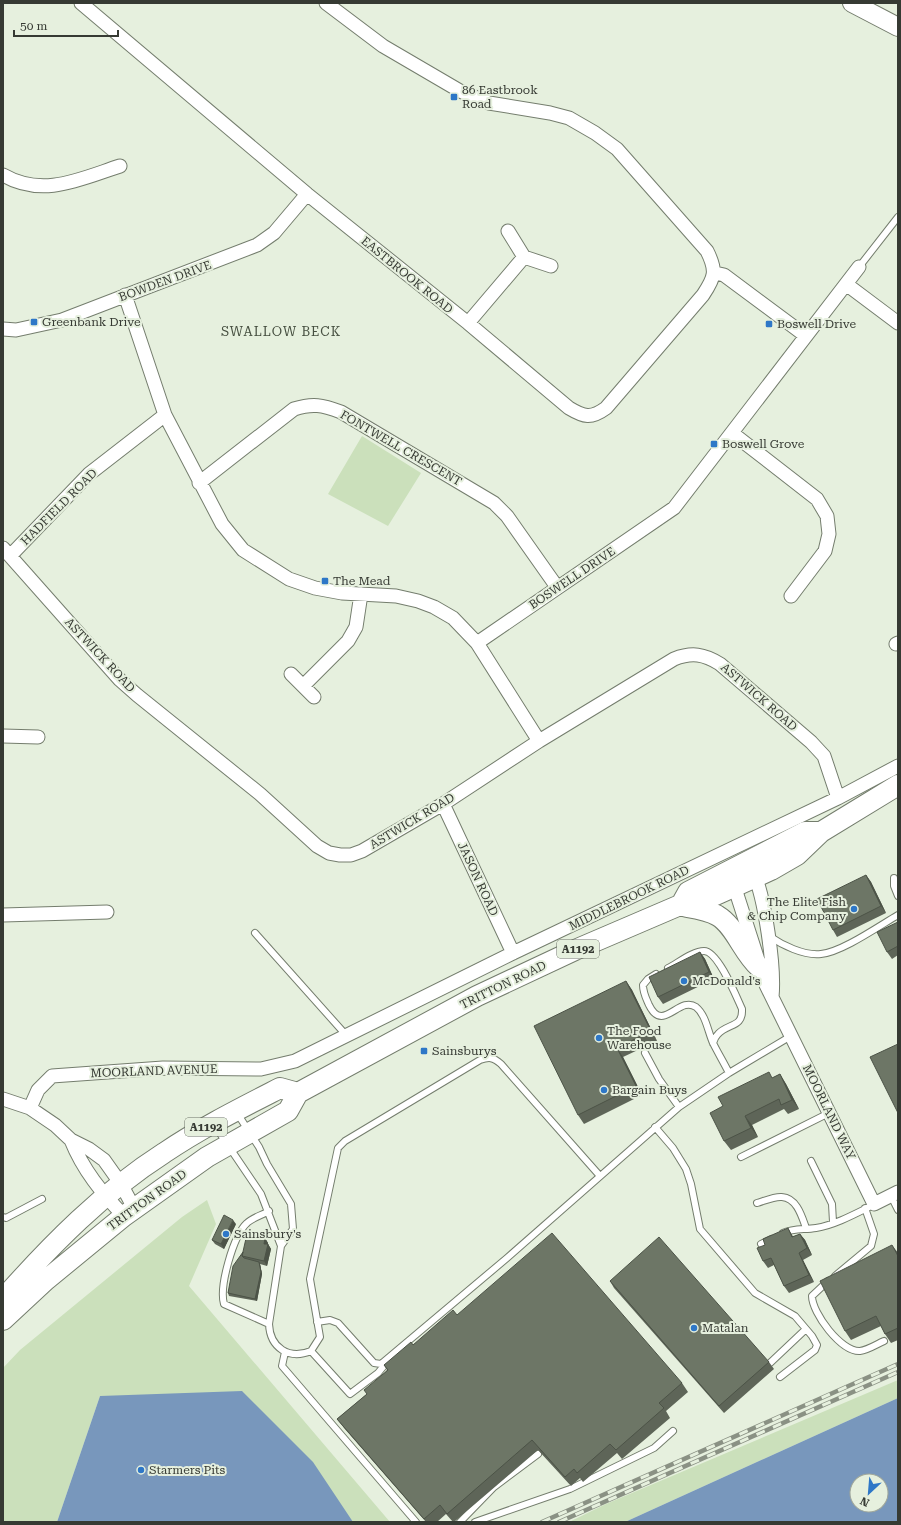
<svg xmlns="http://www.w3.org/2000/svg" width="901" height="1525" font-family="'Roboto Serif',serif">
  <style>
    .green { fill: #cbe0bb }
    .water { fill: #7897bc; fill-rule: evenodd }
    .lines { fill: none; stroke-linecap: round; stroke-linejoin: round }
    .service-casing { stroke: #747d6d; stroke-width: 8 }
    .minor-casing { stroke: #747d6d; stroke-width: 15 }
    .secondary-casing { stroke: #747d6d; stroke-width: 20 }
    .primary-casing { stroke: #747d6d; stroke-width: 22 }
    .service { stroke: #fff; stroke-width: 6 }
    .minor { stroke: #fff; stroke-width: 13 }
    .secondary { stroke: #fff; stroke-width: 18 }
    .primary { stroke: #fff; stroke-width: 20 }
    .rail-casing { stroke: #8a9184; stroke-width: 4.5 }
    .rail { stroke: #e6f0de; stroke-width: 3; stroke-dasharray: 9; stroke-linecap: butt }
    .wall { fill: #5e6558 }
    .shaded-wall { fill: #4c5347 }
    .building { fill: #6d7666; stroke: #4c5347 }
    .poi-dot { fill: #2e77c7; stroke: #e6f0de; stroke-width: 1.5 }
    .labels { text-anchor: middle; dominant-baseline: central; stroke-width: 4; stroke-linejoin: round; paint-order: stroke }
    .shield { fill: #e6f0de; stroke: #6b7166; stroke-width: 1 }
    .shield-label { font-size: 11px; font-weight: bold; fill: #363a33 }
    .poi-label { font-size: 12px; fill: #363a33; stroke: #e6f0de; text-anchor: start }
    .street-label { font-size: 12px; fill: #363a33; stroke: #e6f0de }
    .neighbourhood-label { font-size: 13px; letter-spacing: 1px; fill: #464f40; stroke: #e6f0de }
  </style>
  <rect width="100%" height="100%" fill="#e6f0de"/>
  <path class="green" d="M362,436L421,473L388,526L328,494Z
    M207,1200L216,1224L189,1286L390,1522H353L349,1518L100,1396L57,1522H3V1368L20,1350L182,1217Z
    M898,1380V1398L625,1522H569L606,1504Z"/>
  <path class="water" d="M242,1391L313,1462L353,1522H57L100,1396Z
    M898,1398V1522H625ZM857,1481H881V1505H857Z"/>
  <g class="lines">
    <defs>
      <path id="service" d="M859,267L898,217
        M894,878V886L898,896
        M255,933L346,1035
        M769,936C782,945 804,956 821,954C842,952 879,926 898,915
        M668,968C678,963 693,951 704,951C718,951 736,996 742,1009C743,1028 728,1023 718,1034C716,1036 714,1040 713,1043
        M656,974L648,979L643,985C643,993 646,998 649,1005C663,1034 679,995 696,1007C706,1015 708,1032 713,1043C718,1053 724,1063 729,1073
        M645,1053L659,1079L679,1107
        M237,1113L259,1147L267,1164L291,1204L293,1229L281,1246L269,1324C270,1348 289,1360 311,1351L320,1337L310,1279L338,1148L345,1141L480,1060C489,1057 493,1057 501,1064L600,1176
        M215,1126L261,1194L281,1246
        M655,1127L673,1148L686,1169L691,1184L700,1229L755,1293L795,1316L812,1336L817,1345L815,1350L780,1377
        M741,1157L829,1113
        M811,1161L832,1204L833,1222
        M891,1196L898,1210
        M757,1203C764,1201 775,1196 782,1197C797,1198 802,1217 806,1228
        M269,1211C262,1215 252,1218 247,1223C233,1236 219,1287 224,1304L269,1324
        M3,1217L6,1218L42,1199
        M783,1233C794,1228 804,1230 816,1228C834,1225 853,1215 869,1207
        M761,1244L771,1239
        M835,1276L871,1246L874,1234L865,1208
        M828,1281L812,1296C812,1313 841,1352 860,1351C868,1350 877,1344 884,1341
        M317,1322L330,1320L338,1323L374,1363L381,1364L507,1258L679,1107L729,1073L791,1036
        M311,1351L350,1394L378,1373L387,1362
        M285,1352L282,1366L416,1522
        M770,1363L806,1329
        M460,1522L494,1487L538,1454
        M475,1522L570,1489L654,1448L673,1431"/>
      <path id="minor" d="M81,3L307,194L468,323L569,408C584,417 591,419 606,408L703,295C715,277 717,271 707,251L617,149L595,133L569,118L550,113L489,103L460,91L383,46L326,3
        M3,175C43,198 80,179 120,166
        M524,257L551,266
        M715,273L724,275L806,336
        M846,284L898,323
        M125,295L165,415L222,524L243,550L289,579L315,588L342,593L396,596L418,601L434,607L453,618L477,643L539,741
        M468,323L524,257L508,231
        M3,329L16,330L62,320L257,245L274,233L307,194
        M732,433L817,499L827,516L829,534L825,551L791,596
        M199,483L294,409C313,403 322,405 341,412L494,503L507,516L557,587
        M3,548L120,680L137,695L260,794L317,846L329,853L340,855H351L362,851L443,804L539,741L674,659C692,652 704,654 720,664L811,742L824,756L838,798
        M10,556L89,474L165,415
        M477,643L674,508L859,267
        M896,644L898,643
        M291,674L314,697
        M303,686L348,641L356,627L361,594
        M3,736L38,737
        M443,804L513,953
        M753,871C765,898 775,967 772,997
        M732,879L766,985L874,1204L898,1192
        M3,915L107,912
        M3,1099L30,1108L55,1125L71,1140L89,1149L104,1160L121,1184L134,1208
        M30,1108L38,1090L52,1076L163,1068L261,1069L295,1061L513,953L838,798L898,766
        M71,1140C83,1170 102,1193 124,1216"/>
      <path id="secondary" d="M852,3L898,27"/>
      <path id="primary" d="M683,901L688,892L805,832H821
        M682,906C693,908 709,910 718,916C735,926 743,953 759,967
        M3,1299C51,1245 103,1192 164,1153C201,1128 241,1108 280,1088L298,1093
        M3,1320L46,1280L124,1216L207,1157L288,1111L298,1093L477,996L575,950L680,905L709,898L771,870L797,855L821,832L898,785"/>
    </defs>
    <use href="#service" class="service-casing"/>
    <use href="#minor" class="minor-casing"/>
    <use href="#secondary" class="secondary-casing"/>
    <use href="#primary" class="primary-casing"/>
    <use href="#service" class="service"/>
    <use href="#minor" class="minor"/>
    <use href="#secondary" class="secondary"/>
    <use href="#primary" class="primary"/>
    <defs>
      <path id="rail" d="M542,1522L898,1364
        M559,1522L898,1372"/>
    </defs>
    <use href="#rail" class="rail-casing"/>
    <use href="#rail" class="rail"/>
  </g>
  <path class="wall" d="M866,875L871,882L886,913L837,937L833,930Z
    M898,922V955L892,959L887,952Z
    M700,952L705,959L714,979L663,1004L658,997Z
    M626,981L632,990L657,1041L623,1057L642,1095L584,1124L578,1115Z
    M780,1074L786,1084L799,1109L788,1114L784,1109L752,1125L758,1137L731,1150L724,1141L723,1106Z
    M236,1224L224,1249L215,1244L212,1240Z
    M788,1228L793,1237L800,1234L805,1240L812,1255L803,1260L814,1282L789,1293L784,1286L774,1265L768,1268L763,1261L765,1245Z
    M265,1238L268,1243V1244L271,1249L267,1266L260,1264L262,1274L257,1301L229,1296L228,1293L243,1252Z
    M898,1253V1340L891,1343L885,1334L881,1326L851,1340L845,1331Z
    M610,1281L769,1362L774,1369L724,1413L614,1288Z
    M457,1315L682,1383L688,1392L666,1411L670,1418L622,1459L617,1453L583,1482L580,1478L571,1486L538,1450L454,1522H453L446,1514L437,1522H426L344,1428L337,1419L367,1394L387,1370L384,1365L413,1345Z"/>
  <path class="shaded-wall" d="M866,875L871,882L886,913L881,906Z
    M700,952L705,959L714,979L709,972Z
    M626,981L632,990L657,1041L651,1031Z
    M617,1048L623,1057L642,1095L636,1086Z
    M780,1074L786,1084L799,1109L792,1100Z
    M745,1116L752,1125L758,1137L751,1128Z
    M233,1220L236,1224L224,1249L221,1244Z
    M788,1228L792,1235L797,1244L792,1237Z
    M800,1234L805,1240L812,1255L807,1248Z
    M265,1238L268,1243L267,1248L264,1244Z
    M268,1244L271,1249L267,1266L264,1261Z
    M892,1245L898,1253V1256Z
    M799,1253L803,1260L814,1282L809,1275Z
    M259,1262L260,1264L262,1274L257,1301L255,1299Z"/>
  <path class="building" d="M866,875L881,906L833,930L817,899Z
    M898,922V946L887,952L877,932Z
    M700,952L709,972L658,997L649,977Z
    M626,981L651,1031L617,1048L636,1086L578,1115L534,1026Z
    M898,1044V1113L870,1057Z
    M769,1072L772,1078L780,1074L792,1100L781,1105L779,1099L745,1116L751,1128L724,1141L710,1113L723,1106L718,1097Z
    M224,1215L233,1220L221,1244L212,1240Z
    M788,1228L792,1237L800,1234L807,1248L799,1253L809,1275L784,1286L771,1258L763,1261L757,1248L765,1245L763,1239Z
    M552,1233L682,1383L659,1403L664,1408L616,1450L610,1444L577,1473L574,1469L565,1477L532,1440L447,1514L440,1505L424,1519L337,1419L367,1394L364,1390L388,1370L384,1365L411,1342L413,1345L453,1310L457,1315Z
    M247,1234L265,1238L264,1244H268L264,1261L242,1256Z
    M659,1237L769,1362L719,1406L610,1281Z
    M892,1245L898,1256V1328L885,1334L876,1316L845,1331L820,1281Z
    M243,1252L242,1256L244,1258L259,1262L261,1272L255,1299L228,1293L233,1266Z"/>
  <g class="poi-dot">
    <rect x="450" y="93" width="8" height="8" rx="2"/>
    <rect x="30" y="318" width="8" height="8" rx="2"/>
    <rect x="765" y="320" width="8" height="8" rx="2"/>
    <rect x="710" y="440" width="8" height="8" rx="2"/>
    <rect x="321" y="577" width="8" height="8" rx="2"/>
    <circle cx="854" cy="909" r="4"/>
    <circle cx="684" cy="981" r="4"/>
    <circle cx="599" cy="1038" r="4"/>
    <rect x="420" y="1047" width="8" height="8" rx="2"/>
    <circle cx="604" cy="1090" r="4"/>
    <circle cx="226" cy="1234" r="4"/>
    <circle cx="694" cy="1328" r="4"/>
    <circle cx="141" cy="1470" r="4"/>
  </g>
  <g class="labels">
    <g class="shield">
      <rect x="557" y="940" width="42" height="18" rx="3"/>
      <rect x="185" y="1118" width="42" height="18" rx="3"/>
    </g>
    <g class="shield-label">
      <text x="578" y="949">A1192</text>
      <text x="206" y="1127">A1192</text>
    </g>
    <g class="poi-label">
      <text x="462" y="90">86 Eastbrook<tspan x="462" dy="14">Road</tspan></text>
      <text x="42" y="322">Greenbank Drive</text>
      <text x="777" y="324">Boswell Drive</text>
      <text x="722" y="444">Boswell Grove</text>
      <text x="333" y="581">The Mead</text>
      <text x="846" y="902" text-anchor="end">The Elite Fish<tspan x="846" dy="14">&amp; Chip Company</tspan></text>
      <text x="692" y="981">McDonald's</text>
      <text x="607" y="1031">The Food<tspan x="607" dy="14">Warehouse</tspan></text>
      <text x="432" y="1051">Sainsburys</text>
      <text x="612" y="1090">Bargain Buys</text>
      <text x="234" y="1234">Sainsbury's</text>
      <text x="702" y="1328">Matalan</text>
      <text x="149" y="1470">Starmers Pits</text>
    </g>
    <g class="street-label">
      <text transform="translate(407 275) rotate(39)">EASTBROOK ROAD</text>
      <text transform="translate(165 281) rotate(-20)">BOWDEN DRIVE</text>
      <text transform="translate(401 448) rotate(30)">FONTWELL CRESCENT</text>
      <text transform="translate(59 507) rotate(-45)">HADFIELD ROAD</text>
      <text transform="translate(572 578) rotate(-34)">BOSWELL DRIVE</text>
      <text transform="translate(100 655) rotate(47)">ASTWICK ROAD</text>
      <text transform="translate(759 697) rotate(41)">ASTWICK ROAD</text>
      <text transform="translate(412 821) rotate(-31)">ASTWICK ROAD</text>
      <text transform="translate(478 879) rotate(65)">JASON ROAD</text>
      <text transform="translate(629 898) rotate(-26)">MIDDLEBROOK ROAD</text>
      <text transform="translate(503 985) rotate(-26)">TRITTON ROAD</text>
      <text transform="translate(154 1071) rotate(-2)">MOORLAND AVENUE</text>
      <text transform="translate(829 1112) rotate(64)">MOORLAND WAY</text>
      <text transform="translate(147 1200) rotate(-36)">TRITTON ROAD</text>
    </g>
    <g class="neighbourhood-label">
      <text x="281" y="331">SWALLOW BECK</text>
    </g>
  </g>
  <rect width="901" height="1525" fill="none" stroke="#363a33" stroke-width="8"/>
  <g transform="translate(869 1493) rotate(206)"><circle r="19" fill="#e6f0de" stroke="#a0a79a"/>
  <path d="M0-3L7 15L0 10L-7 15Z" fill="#2e77c7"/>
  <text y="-6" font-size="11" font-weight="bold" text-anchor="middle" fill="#363a33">N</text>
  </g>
  <path d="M14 30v6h104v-6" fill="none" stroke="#363a33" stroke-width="2"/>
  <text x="20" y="30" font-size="12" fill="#363a33" stroke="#e6f0de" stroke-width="3" paint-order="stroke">50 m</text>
</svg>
